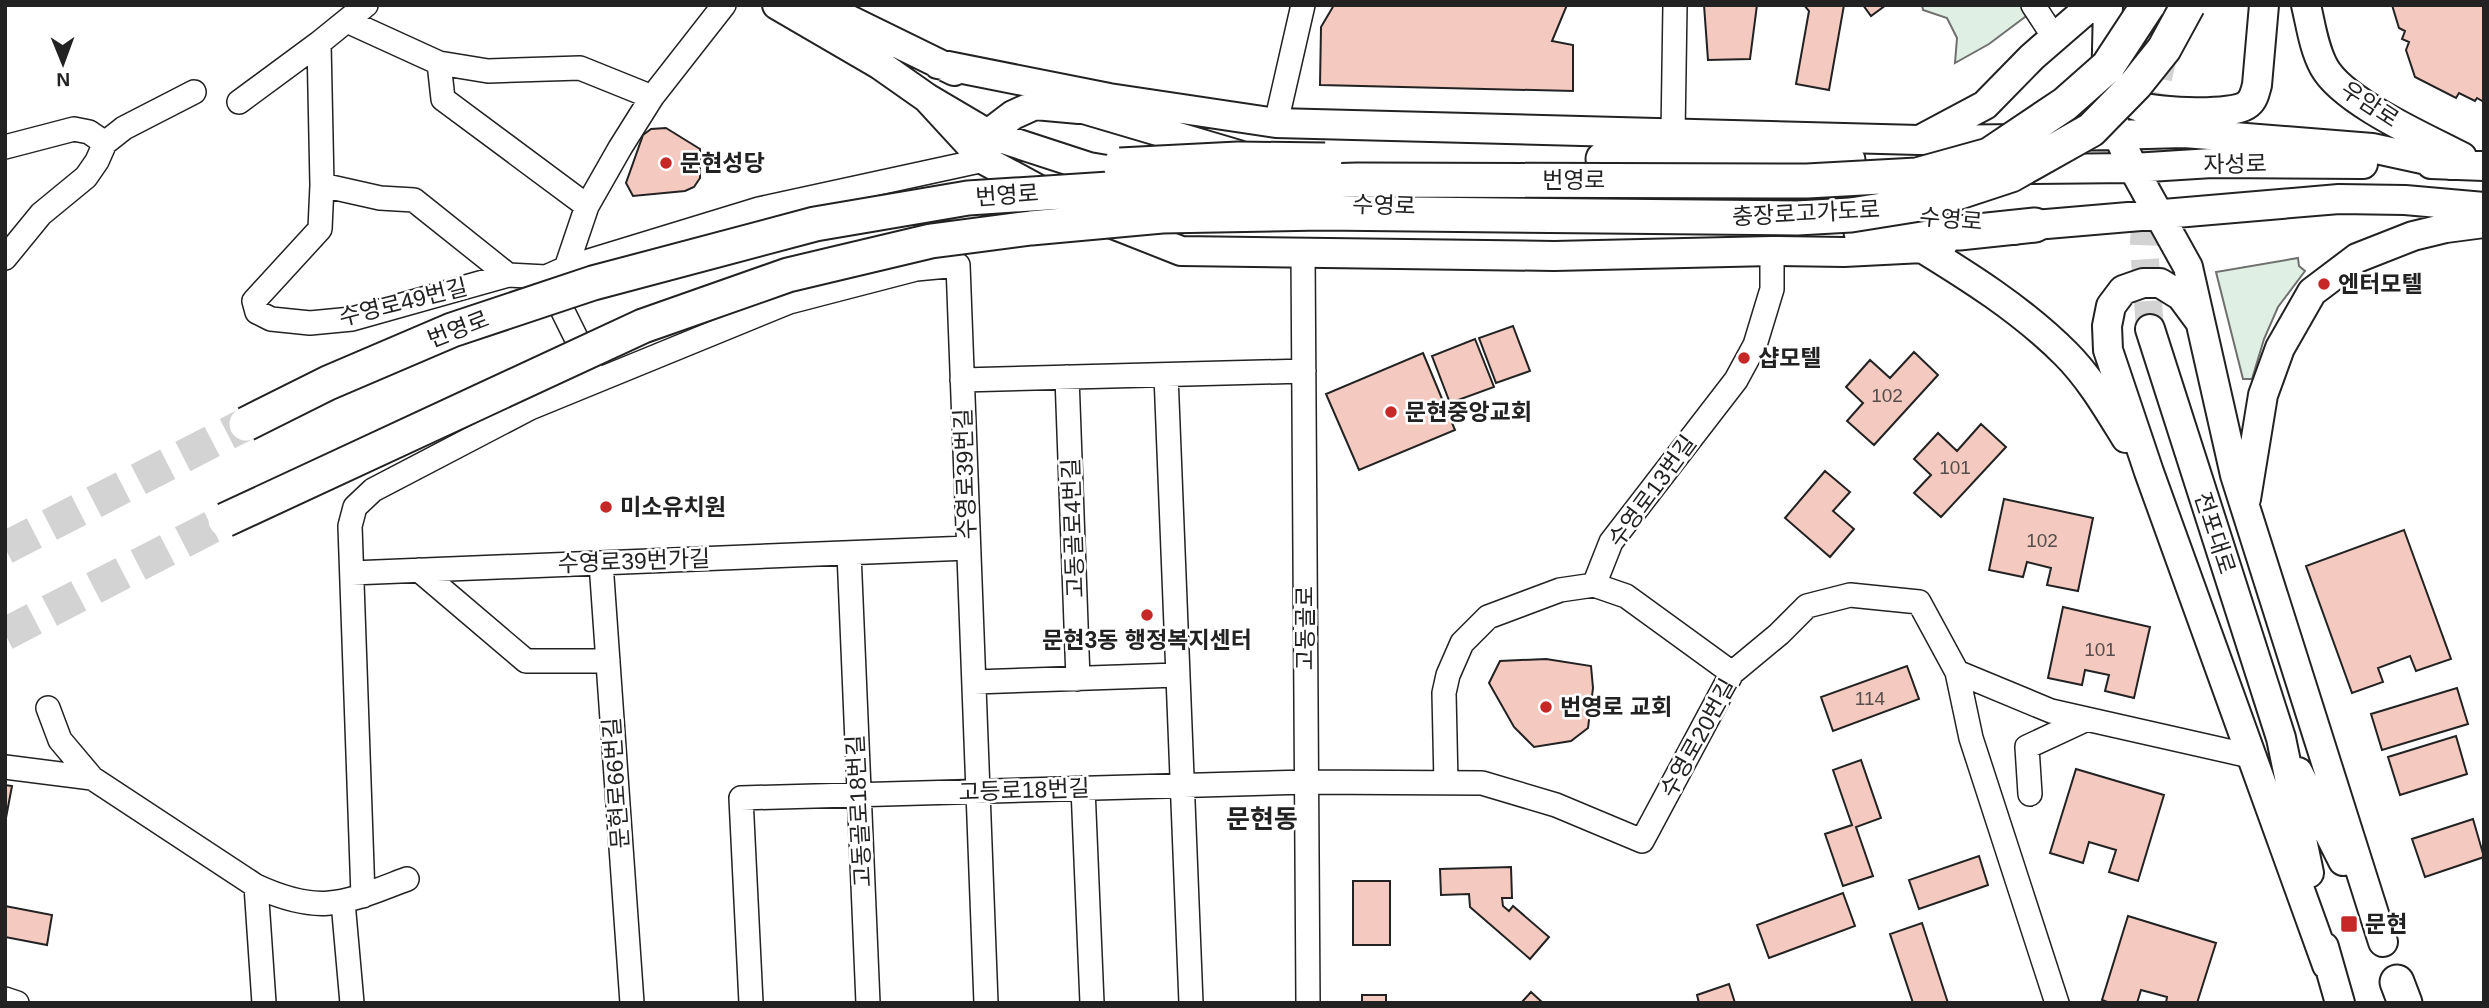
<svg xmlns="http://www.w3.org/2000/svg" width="2489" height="1008" font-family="Helvetica,'Noto Sans KR',sans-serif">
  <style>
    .green { fill: #e0efe3; stroke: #6f6f6f; stroke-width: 2 }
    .building { fill: #f3c9c0; stroke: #222; stroke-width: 2 }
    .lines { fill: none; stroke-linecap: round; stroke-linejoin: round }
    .major-tunnel { stroke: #d3d3d3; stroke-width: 28; stroke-dasharray: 28 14; stroke-linecap: butt }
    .highway-tunnel { stroke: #d3d3d3; stroke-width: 33; stroke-dasharray: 33 17; stroke-linecap: butt }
    .minor-casing { stroke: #222; stroke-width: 26 }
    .major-casing { stroke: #222; stroke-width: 32 }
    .highway-casing { stroke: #222; stroke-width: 37 }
    .minor { stroke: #fff; stroke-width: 23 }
    .major { stroke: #fff; stroke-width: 28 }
    .highway { stroke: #fff; stroke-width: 33 }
    .highway-bridge-casing { stroke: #222; stroke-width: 37; stroke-linecap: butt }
    .highway-bridge { stroke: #fff; stroke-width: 33 }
    .poi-dot { fill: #c62828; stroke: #fff; stroke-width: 2.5 }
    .labels { text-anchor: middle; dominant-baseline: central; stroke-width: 5; stroke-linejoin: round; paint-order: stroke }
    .number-label { font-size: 19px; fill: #564c4a }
    .street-label { font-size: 23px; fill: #222; stroke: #fff }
    .poi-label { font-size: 23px; font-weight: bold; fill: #222; stroke: #fff; text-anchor: start }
    .quarter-label { font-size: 26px; font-weight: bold; fill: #222; stroke: #fff }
  </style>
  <rect width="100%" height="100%" fill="#fff"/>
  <path class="green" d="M1922,5H2041L1989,44L1955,63L1957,38L1947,18L1923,10Z
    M2298,258L2299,266L2305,271L2278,307L2264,339L2252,379H2243L2216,272Z"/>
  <path class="building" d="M1334,5H1567L1552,41L1573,45V91L1320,85L1321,27Z
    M1704,5H1757L1750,59L1708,60Z
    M1804,5H1844L1829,90L1796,84L1809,11Z
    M1863,5H1886L1871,16Z
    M2392,5H2484V102L2477,98L2475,101L2459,93L2456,98L2415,77L2406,50L2409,42L2402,39L2405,31L2399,28Z
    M666,128L700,149V178L694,187L685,191L633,196L626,183L643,135L651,129Z
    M1513,326L1530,371L1496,383L1479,338Z
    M1475,339L1494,387L1450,403L1432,356Z
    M1914,352L1938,375L1874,445L1847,421L1863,403L1846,387L1870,360L1890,378Z
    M1423,353L1455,430L1359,470L1326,394Z
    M1981,424L2006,447L1941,517L1914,493L1931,475L1914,459L1938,433L1957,451Z
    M1825,471L1850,492L1833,511L1854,529L1830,557L1785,518Z
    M2004,499L2093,518L2078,591L2047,585L2051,568L2027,562L2023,577L1989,570Z
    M2404,530L2451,659L2416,671L2410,656L2378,668L2383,682L2352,693L2306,566Z
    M2063,607L2150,627L2134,698L2105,691L2109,675L2085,670L2082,685L2048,678Z
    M1546,659L1591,666L1593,688L1588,728L1571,741L1534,747L1514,727L1489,683L1500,661Z
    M1907,666L1919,699L1833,731L1821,697Z
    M2457,688L2468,724L2382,750L2371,714Z
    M2456,736L2467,774L2400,795L2388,757Z
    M1861,760L1881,818L1856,827L1873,876L1843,886L1825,834L1852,825L1833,770Z
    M2076,769L2164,795L2138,881L2109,872L2116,850L2089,842L2083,863L2050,853Z
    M5,785L12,786L5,823Z
    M2473,819L2484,857L2425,877L2412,839Z
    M1979,856L1988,885L1919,909L1909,880Z
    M1511,867L1512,898H1502L1503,906L1509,911L1513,906L1549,937L1530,959L1470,907L1469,894L1441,895L1440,869Z
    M1353,881H1390V945H1353Z
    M1843,893L1855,926L1769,958L1757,925Z
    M5,906L52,915L47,945L5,937Z
    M2128,916L2216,943L2197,1003H2166L2167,997L2141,990L2137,1003H2110L2102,1000Z
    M1922,923L1948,1003H1913L1890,934Z
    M1729,984L1735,1003H1699L1697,995Z
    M1531,992L1543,1003H1521Z
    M1362,995H1386V1003H1362Z"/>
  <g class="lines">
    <path class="major-tunnel" d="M2150,329L2144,246L2149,119L2165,47"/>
    <path class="highway-tunnel" d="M5,548L246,424
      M5,634L225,520"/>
    <defs>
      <path id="minor" d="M366,5L319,43L322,185L320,229L254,301L257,312L271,319L310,323L352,319L508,275L546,277
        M2033,5L2054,37
        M347,21L439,63L488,71L580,68L652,97
        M439,63L443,99L587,206
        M239,102L319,43
        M1276,123L1303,5
        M1673,134L1675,5
        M5,147L74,129L89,132L105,143
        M322,185L380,198L414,200L508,275
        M1303,253L1308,1003
        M5,258L41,214L86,177L97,161L105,143L124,128L194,92
        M566,268L587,206L620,148L652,97L724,5
        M590,366L546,277L566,268L759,209L984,160
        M1166,375L1191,1003
        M1067,377L1078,679
        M962,380L1304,371
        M849,553L868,1003
        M601,563L632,1003
        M419,570L526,661H608
        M352,573L968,548
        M1594,585L1626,596L1732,673
        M1957,672L1971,738L2057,1003
        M974,682L1177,675
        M48,708L60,740L92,778L256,886C321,916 344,903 407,879
        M5,767L92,778
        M1446,783L1444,693L1448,675L1462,643L1488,617L1560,590L1594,585L1611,542L1736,380L1755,345L1772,289V251
        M1083,788L1092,1003
        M2030,794L2027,747L2087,719
        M256,886L264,1003
        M363,896L350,526L355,507L373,490L530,408L789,302L916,269L958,265L986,1003
        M343,902L352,1003
        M5,999L17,1003
        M751,1003L741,798L1306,782L1482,783L1556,805L1642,841L1732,673L1779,634L1807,606L1850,595L1919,602L1957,672L2051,711L2250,756"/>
      <path id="major" d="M777,5L880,65L927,98L988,134L1089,167L1142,176
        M819,5L954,71
        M2108,5L2106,94L2117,133L2133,168L2188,267L2235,475L2383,942
        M2306,5C2311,26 2314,49 2324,67C2343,102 2426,138 2462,157
        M938,64L1109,98L1276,123L1919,140L2021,139
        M2109,85C2116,95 2127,103 2140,107C2159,112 2233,117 2248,104C2254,99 2255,92 2257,85L2264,5
        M927,98L984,160L1049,195
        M1080,108L1239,155
        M2072,136L2184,133L2372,148L2450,165
        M1925,137L1985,105L2032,57L2092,5
        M986,147L988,134L1013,115L1035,105L1079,109
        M2431,164L2484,166
        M2018,169L2133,168L2212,163L2363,164
        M1724,197L1792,198L1834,193
        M1105,221L1181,251L1554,256L1772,251L1844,252L1923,248L1943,244
        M2014,230L2035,225L2339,199L2405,200L2484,207
        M1914,243C1968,276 2021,309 2066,354C2090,378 2108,409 2126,438
        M2198,319L2181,296L2160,283H2143L2123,290L2111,306L2107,326L2108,350L2149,472L2327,965
        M2150,329L2281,738L2309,873
        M2246,499L2263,395L2280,348L2312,292L2357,258L2413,236L2446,228L2484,223
        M2298,772L2343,861
        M2324,947L2340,1003"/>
      <path id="highway" d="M1603,159L1848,160
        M1861,232L1959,233L2035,225
        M2397,982L2405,1003"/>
    </defs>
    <use href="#minor" class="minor-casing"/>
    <use href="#major" class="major-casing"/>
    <use href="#highway" class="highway-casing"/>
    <use href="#minor" class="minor"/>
    <use href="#major" class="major"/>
    <use href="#highway" class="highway"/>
    <defs>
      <path id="highway-bridge" d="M1120,165L1238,159L1325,160
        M246,424L328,383L452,330L593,283L815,224L968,198L1140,187L1357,180L1807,181L1917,175L1989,155L2065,104L2108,66L2148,5
        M225,520L643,326L788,275L931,241L1031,228L1162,216L1322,213L1797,218L1851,215L1926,203L2011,175L2091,130L2136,84L2164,49L2188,5"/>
    </defs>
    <use href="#highway-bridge" class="highway-bridge-casing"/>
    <use href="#highway-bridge" class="highway-bridge"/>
  </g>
  <g class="poi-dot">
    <circle cx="666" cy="163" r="7"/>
    <circle cx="2324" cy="284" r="7"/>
    <circle cx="1744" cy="358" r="7"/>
    <circle cx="1391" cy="412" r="7"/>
    <circle cx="606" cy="507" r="7"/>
    <circle cx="1147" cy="615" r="7"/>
    <circle cx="1546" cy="707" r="7"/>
    <rect x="2340" y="915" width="18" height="18" rx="3.5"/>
  </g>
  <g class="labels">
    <g class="number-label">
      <text x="1887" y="395">102</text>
      <text x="1955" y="467">101</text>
      <text x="2042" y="540">102</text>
      <text x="2100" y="649">101</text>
      <text x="1870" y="698">114</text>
    </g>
    <g class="street-label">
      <text transform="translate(2370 104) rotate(33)">우암로</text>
      <text transform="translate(2235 164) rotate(-1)">자성로</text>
      <text x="1574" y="180">번영로</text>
      <text transform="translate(1007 195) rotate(-4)">번영로</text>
      <text transform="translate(1384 205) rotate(2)">수영로</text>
      <text transform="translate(1806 213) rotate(-3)">충장로고가도로</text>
      <text transform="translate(1951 219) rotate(5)">수영로</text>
      <text transform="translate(403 302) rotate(-14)">수영로49번길</text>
      <text transform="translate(458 329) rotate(-21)">번영로</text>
      <text transform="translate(965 474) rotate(-92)">수영로39번길</text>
      <text transform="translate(1652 491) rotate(-54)">수영로13번길</text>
      <text transform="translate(1073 528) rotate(-92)">고동골로4번길</text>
      <text transform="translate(2215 533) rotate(72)">전포대로</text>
      <text transform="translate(634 561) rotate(-2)">수영로39번가길</text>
      <text transform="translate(1305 628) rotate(-90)">고동골로</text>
      <text transform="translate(1698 738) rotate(-61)">수영로20번길</text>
      <text transform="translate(616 783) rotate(-94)">문현로66번길</text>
      <text transform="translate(1024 790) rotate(-2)">고등로18번길</text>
      <text transform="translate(859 811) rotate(-93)">고동골로18번길</text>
    </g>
    <g class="poi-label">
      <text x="680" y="163">문현성당</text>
      <text x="2338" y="284">엔터모텔</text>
      <text x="1758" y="358">샵모텔</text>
      <text x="1405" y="412">문현중앙교회</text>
      <text x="620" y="507">미소유치원</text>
      <text x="1147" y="640" text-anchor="middle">문현3동 행정복지센터</text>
      <text x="1560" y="707">번영로 교회</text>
      <text x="2365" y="924">문현</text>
    </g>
    <g class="quarter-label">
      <text x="1262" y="819">문현동</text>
    </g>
  </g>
  <rect width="2489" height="1008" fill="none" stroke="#222222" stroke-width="14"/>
  <g transform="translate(63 63) rotate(179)" stroke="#ffffff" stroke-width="5" paint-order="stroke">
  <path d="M0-5L12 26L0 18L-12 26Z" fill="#222222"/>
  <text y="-10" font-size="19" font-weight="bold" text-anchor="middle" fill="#222222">N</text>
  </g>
</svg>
